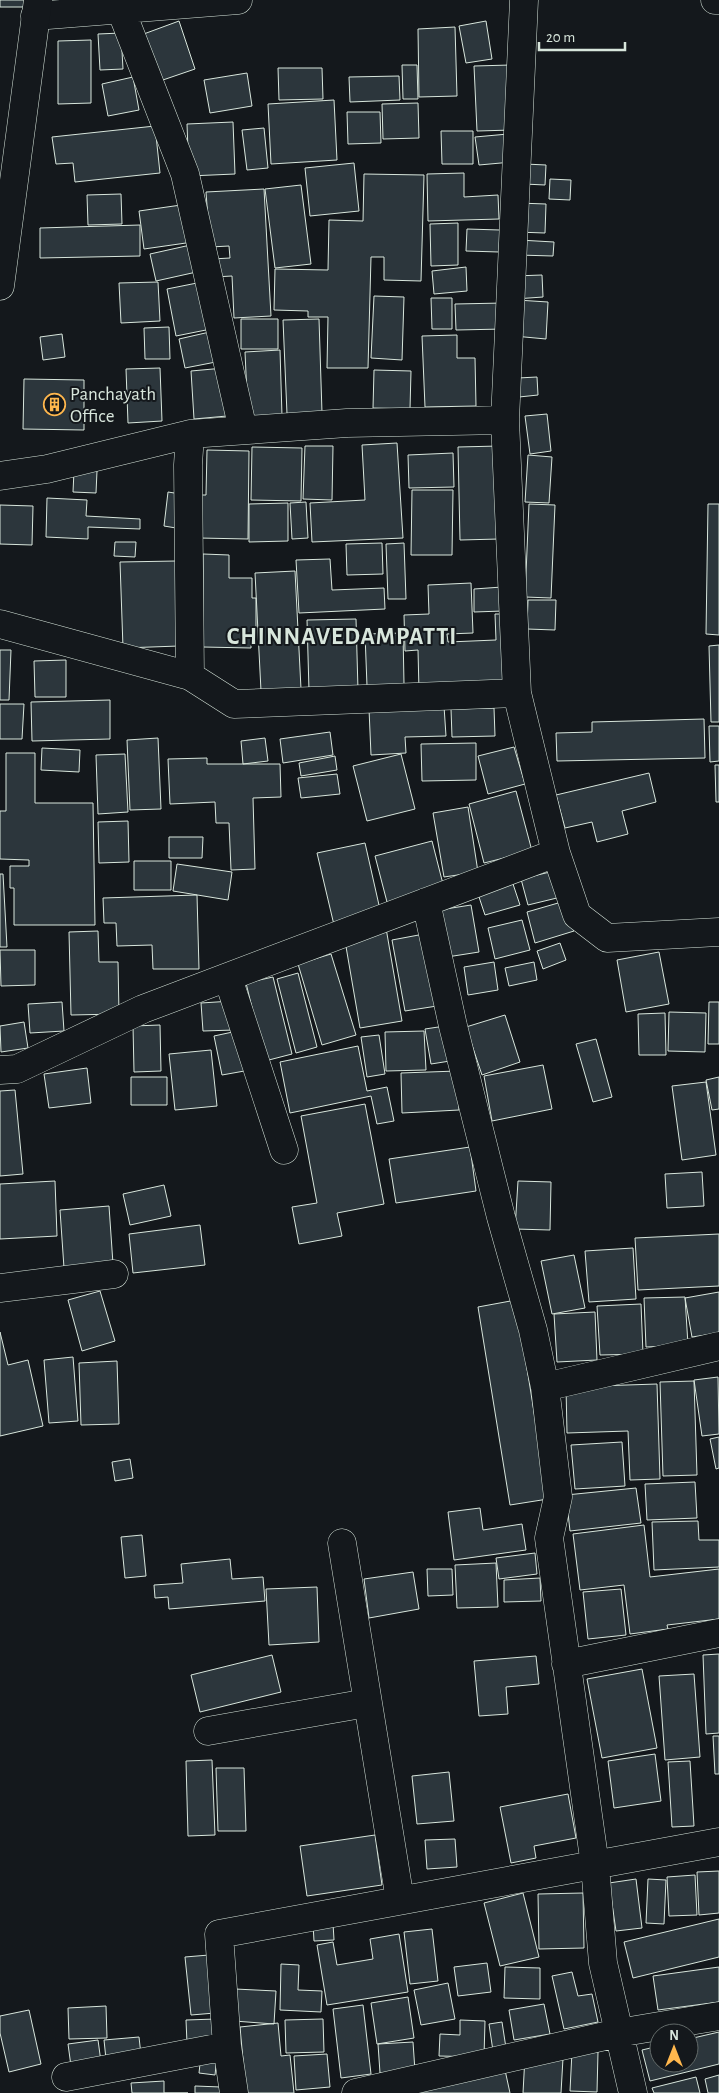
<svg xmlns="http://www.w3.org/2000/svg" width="719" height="2093" font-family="'Alegreya Sans',sans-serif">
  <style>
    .building { fill: #2c363c; stroke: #d8e6dc }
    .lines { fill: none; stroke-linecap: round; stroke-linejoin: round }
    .minor-casing { stroke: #d8e6dc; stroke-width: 29 }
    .major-casing { stroke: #d8e6dc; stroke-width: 29 }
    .minor { stroke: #14181c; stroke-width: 28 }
    .major { stroke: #14181c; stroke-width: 28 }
    .labels { text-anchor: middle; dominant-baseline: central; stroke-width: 4; stroke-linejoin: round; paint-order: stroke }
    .poi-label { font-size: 19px; fill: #d8e6dc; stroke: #14181c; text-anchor: start }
    .district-label { font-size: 24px; font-weight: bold; letter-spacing: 1px; fill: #d8e6dc; stroke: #14181c }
  </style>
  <rect width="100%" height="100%" fill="#14181c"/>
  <path class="building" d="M0,0H24V7H0Z
    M179,21L195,69L157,82L141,35Z
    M486,21L492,59L466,63L459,26Z
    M455,27L457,96L419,97L418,29Z
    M121,33L123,69L100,70L98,34Z
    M91,40V103L58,104V41Z
    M402,65H417L418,99H403Z
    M511,65L513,130L477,131L474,66Z
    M278,68H322L323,99L279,100Z
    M247,73L252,106L210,113L204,80Z
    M399,76L400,100L350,102L349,77Z
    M133,77L139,110L108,116L102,84Z
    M334,100L337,160L271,164L268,104Z
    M418,103L419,138L383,139L382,104Z
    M347,112H380L381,143L348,144Z
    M233,122L235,174L189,176L187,124Z
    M155,126L160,173L75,182L73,163L56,164L52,137Z
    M264,128L268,168L247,170L242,130Z
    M441,131H473V164H442Z
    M508,134L512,162L479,165L475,137Z
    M354,163L359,211L310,216L305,168Z
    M525,164L546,165L545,185L524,184Z
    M464,173V197L498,195L499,219L428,221L427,174Z
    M364,174L424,175L421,281L384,280V257H371L368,368H327L328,317H308V311L274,310L275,269L328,270L329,220L363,221Z
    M550,179L571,180L570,200L549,199Z
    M301,185L311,264L275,268L265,189Z
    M264,189L271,316L234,318L232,276L214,277L212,259L230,258L229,246L210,247L206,192Z
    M121,194L122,224L88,225L87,195Z
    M518,203L546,204L545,233L516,232Z
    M188,204L193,242L144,249L139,211Z
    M458,223V265L431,266L430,224Z
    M140,225V256L40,258V228Z
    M467,229L500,230L499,252L466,251Z
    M519,240L554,242L553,256L518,255Z
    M195,244L201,271L156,281L150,254Z
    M466,267L467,291L434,294L432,271Z
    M542,275L543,297L515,299L514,276Z
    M158,282L160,321L121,323L119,283Z
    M202,282L211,329L176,336L167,289Z
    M374,296L404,297L402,360L371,358Z
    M431,298H452V329H432Z
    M517,300L548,302L546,339L514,336Z
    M503,303L504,329L456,330L455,304Z
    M241,319H278V349H241Z
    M319,319L322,413L287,414L283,320Z
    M169,327L170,359H145L144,328Z
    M214,331L221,361L185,368L179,339Z
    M62,334L65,357L43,360L40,337Z
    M457,335V358H475L476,406L425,407L422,336Z
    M280,350L282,416L248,417L245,352Z
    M160,368L162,421L128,423L126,369Z
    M224,368L227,416L194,419L191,371Z
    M374,370L411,371L410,409L373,408Z
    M537,377L538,395L519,397L518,378Z
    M24,379L84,380V430L23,429Z
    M547,414L551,451L530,454L525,416Z
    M397,443L403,538L312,542L310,503L365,500L362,445Z
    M305,446H333L332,500L303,499Z
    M499,446V539L460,540L458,447Z
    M252,447L302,448L301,501L251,500Z
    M207,450L249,451L248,539L199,538L200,495H206Z
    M453,453L454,487L409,488L408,455Z
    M528,455L552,457L549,503L525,502Z
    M74,471H97L96,493L73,492Z
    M412,490H453L452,555H411Z
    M168,492L187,495L182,529L164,526Z
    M47,498L87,500L86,516L140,519V529L88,527V539L46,537Z
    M306,502L308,538L292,539L290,503Z
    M288,503V541L249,542V504Z
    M529,504L555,505L551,598L525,597Z
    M708,504H719V635L706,634Z
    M0,505L33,506L32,545L0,544Z
    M115,542H136L135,557L114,556Z
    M382,543L383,574L347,575L346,544Z
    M404,543L406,599H388L386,544Z
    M203,554L229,555V578H252V598H256V627H251V648L203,647Z
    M330,559L332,590L384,588L385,609L299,613L296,560Z
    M176,561L179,646L123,648L120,562Z
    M295,571L301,689L261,691L255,573Z
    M471,583L473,633L447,634L448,642L496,640L495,614H503L506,688L419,691L418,650L405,651L404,615L429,614L428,585Z
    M502,587L503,611L474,612V589Z
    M528,600H556L555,630L527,629Z
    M356,619L358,690L309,691L307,620Z
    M403,633L404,684L367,686L365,634Z
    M719,645V722H711L709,646Z
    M0,650H11L9,700H0Z
    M66,660V697H35L34,661Z
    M110,700V739L32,741L31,702Z
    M0,704H24L22,739H0Z
    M444,706L446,736L405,737L406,753L371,755L369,709Z
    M494,708L495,736L452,737L451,709Z
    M704,719L705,758L557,761L556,733L592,732V722Z
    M709,726H719V761L710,762Z
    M330,732L333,755L283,763L280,739Z
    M158,738L161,809L130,810L127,740Z
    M265,738L268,761L243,764L241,741Z
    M476,743V780L422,781L421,744Z
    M514,747L525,784L488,794L478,756Z
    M42,748L80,750L79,772L41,770Z
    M6,753H35V803H93L95,925H14V888H10V866H29V860L0,859V811H6Z
    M125,754L128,812L98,814L96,755Z
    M401,754L415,809L367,821L353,766Z
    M335,756L337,770L301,776L299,763Z
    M207,758V764H280L281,797L253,798L255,869L231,870L229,823H216L215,802L170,804L168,759Z
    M715,765H719V802H716Z
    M649,773L656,802L622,811L628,834L597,842L592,822L565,828L556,795Z
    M337,774L340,794L301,798L298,778Z
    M516,791L532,851L484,863L469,804Z
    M468,807L478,872L444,877L433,813Z
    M128,821L129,862L99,863L98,822Z
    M169,837H203L202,858H169Z
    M432,841L444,888L387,902L375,856Z
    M365,843L381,914L334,925L317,853Z
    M134,861H171V890H134Z
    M177,864L232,872L228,900L173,891Z
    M554,871L561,897L528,905L521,879Z
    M0,874H3L7,947H0Z
    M513,884L520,905L485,915L478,894Z
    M197,895L199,969H153L152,945L117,946L116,923H104L103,898Z
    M565,901L574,931L535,943L527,912Z
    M471,905L479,952L447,957L439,910Z
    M522,920L530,950L495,959L488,928Z
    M386,928L402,1021L360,1028L344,935Z
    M98,931L99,962H118L119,1014L71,1015L69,932Z
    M424,934L437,1006L405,1011L392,940Z
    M560,943L566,960L543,969L537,951Z
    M0,950H35V985L1,986Z
    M659,952L669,1004L626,1012L617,960Z
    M331,954L356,1035L322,1045L298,964Z
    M494,962L498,990L468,995L464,967Z
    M534,962L537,980L509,986L505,968Z
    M298,973L317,1047L296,1053L277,979Z
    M273,977L292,1054L265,1061L246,983Z
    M232,1001L234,1030L203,1031L201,1003Z
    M62,1002L64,1031L30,1033L28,1004Z
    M709,1002H719V1044H708Z
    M669,1012L706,1013L705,1052L668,1051Z
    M665,1013L666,1055H639L638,1014Z
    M505,1015L520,1062L482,1075L466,1027Z
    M24,1022L28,1048L1,1052L0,1026Z
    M160,1025L161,1071L134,1072L133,1026Z
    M445,1026L450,1061L431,1064L425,1029Z
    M242,1030L250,1070L222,1075L214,1036Z
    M424,1031L426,1070L386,1071L385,1032Z
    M379,1035L385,1074L367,1077L361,1037Z
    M596,1039L612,1097L593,1102L576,1044Z
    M358,1046L367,1091L387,1087L394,1121L377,1124L371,1096L290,1113L280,1062Z
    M211,1050L217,1106L175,1110L169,1054Z
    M543,1065L552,1109L492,1121L484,1076Z
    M87,1068L91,1103L49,1108L44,1074Z
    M457,1071L459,1110L402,1113L401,1073Z
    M131,1077H167V1105H131Z
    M719,1077V1109L712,1110L706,1080Z
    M706,1082L716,1155L682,1160L672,1086Z
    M15,1090L23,1174L0,1176V1091Z
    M365,1104L384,1204L337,1213L342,1236L299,1244L292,1207L317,1203L301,1116Z
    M470,1147L476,1191L396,1203L389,1159Z
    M702,1172L704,1206L667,1208L665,1174Z
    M55,1181L57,1236L0,1239V1184Z
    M518,1181L551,1182L550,1230L515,1229Z
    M164,1185L171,1216L130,1225L123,1194Z
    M109,1206L113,1264L64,1268L60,1210Z
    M200,1225L205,1265L133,1273L129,1234Z
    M719,1234V1286L638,1290L635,1238Z
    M633,1248L636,1299L589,1302L585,1251Z
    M574,1255L585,1308L552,1314L541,1261Z
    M100,1291L115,1341L82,1351L68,1300Z
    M719,1292V1333L692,1337L685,1298Z
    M685,1297L688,1345L646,1347L644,1298Z
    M516,1300L548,1499L510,1505L478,1307Z
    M641,1304L643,1354L600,1355L597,1306Z
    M595,1312L597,1360L557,1362L554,1314Z
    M0,1332L8,1365L28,1360L43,1426L0,1436Z
    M73,1357L78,1421L49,1423L44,1360Z
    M117,1361L119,1424L81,1425L79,1363Z
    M718,1377L719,1434L702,1436L694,1380Z
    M694,1381L697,1475L663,1476L660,1382Z
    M657,1384L660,1479L630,1480L628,1431L567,1433L566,1387Z
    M719,1437V1468L716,1469L710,1439Z
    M622,1442L625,1486L575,1489L571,1445Z
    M130,1459L133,1478L115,1481L112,1462Z
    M695,1482L697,1518L647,1520L645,1484Z
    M636,1488L641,1523L570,1531L566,1495Z
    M480,1508L483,1530L522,1524L526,1550L454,1560L448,1512Z
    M698,1521L699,1540H719V1567L654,1570L652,1522Z
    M644,1525L650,1577L719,1569V1619L667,1625L668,1629L630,1634L624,1585L580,1590L573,1534Z
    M142,1535L146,1576L125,1578L121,1537Z
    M535,1553L537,1574L499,1579L496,1558Z
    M230,1559L232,1579L263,1577L265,1601L169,1609L168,1597L155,1598L154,1585L183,1583L181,1564Z
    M496,1563L498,1607L457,1608L455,1565Z
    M427,1569H452L453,1595L428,1596Z
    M413,1572L419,1609L369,1618L364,1579Z
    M540,1578L541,1601L504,1602V1580Z
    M317,1587L319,1642L269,1645L266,1589Z
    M621,1589L626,1635L588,1639L583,1592Z
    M719,1654V1733L706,1734L703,1655Z
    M272,1655L281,1692L200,1712L191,1675Z
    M536,1656L539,1684L506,1687L508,1714L479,1716L474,1661Z
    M642,1669L657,1748L602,1758L587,1679Z
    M694,1674L700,1757L665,1760L659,1676Z
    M713,1736H719V1774H715Z
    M655,1754L661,1801L614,1808L608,1761Z
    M212,1760L215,1835L188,1836L186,1761Z
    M690,1761L694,1826L672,1827L668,1762Z
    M216,1768H244L246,1831H218Z
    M449,1772L454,1821L417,1824L412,1776Z
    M568,1794L576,1838L534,1846L536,1858L511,1863L500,1807Z
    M375,1835L382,1885L307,1896L300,1846Z
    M455,1839L457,1867L427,1869L425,1840Z
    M719,1871V1913L699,1915L697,1872Z
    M695,1875L697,1915L669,1916L667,1877Z
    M636,1879L642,1928L616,1931L609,1883Z
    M648,1879L666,1880L664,1924L646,1923Z
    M523,1893L539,1957L500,1966L484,1903Z
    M583,1893L584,1948L539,1949L538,1894Z
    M719,1919V1957L633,1978L624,1942Z
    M333,1923L334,1940L314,1941L313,1924Z
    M432,1929L438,1981L410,1984L404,1932Z
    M399,1934L408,1992L327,2005L317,1945L333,1942L337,1965L373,1959L370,1939Z
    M209,1955L215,2013L191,2015L185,1957Z
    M487,1963L491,1992L458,1996L454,1967Z
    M281,1964L299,1965L298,1990L322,1991L321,2012L280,2010Z
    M505,1967L540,1968V1999L504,1998Z
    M719,1967V2002L658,2010L653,1976Z
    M572,1972L578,1996L592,1994L598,2022L564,2029L552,1976Z
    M448,1983L455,2019L421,2025L414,1990Z
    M235,1989L276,1991L274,2024L234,2021Z
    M408,1997L414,2038L377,2044L371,2003Z
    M544,2004L550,2034L514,2040L509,2010Z
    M363,2005L371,2074L341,2078L333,2009Z
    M106,2006L107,2038L69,2039L68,2008Z
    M29,2010L41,2064L9,2072L0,2033V2016Z
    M216,2019L217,2042L187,2043L186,2020Z
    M323,2019L324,2052L286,2053L285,2020Z
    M460,2020L485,2021L484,2057L439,2056L440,2034L460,2035Z
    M502,2022L506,2048L493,2051L489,2024Z
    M278,2023L281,2056L290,2055L294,2093H246L240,2027Z
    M719,2032V2064L650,2081L642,2050L659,2046V2063H689V2039Z
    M139,2037L141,2055L106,2059L104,2040Z
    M98,2040L101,2062L71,2066L68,2044Z
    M413,2042L415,2071L380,2073L378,2044Z
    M572,2051L598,2052L597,2092L570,2091Z
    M327,2054L330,2087L296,2090L294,2056Z
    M201,2055L217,2057L215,2075L199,2073Z
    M525,2056L563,2058L561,2093H523Z
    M505,2070L510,2093H407Z
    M719,2075V2093H708L705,2079Z
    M696,2077L700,2093H654L652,2088Z
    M164,2081V2093H188H132L131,2083Z
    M195,2086L221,2087V2093H195Z"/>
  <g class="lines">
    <defs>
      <path id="minor" d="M715,0H719
        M121,10L185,174L243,430
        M35,16L238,0
        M505,420L524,0
        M0,476L47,469L190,434
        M0,624L190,676L188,465L190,434L347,423L505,420L517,693L556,853L143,1009L17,1069L0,1070
        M190,676L234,704L517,693
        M556,853L577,915L607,938L719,932
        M426,902L453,1026L501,1217L533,1330L545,1387L558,1497L549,1538L595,1865L603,1963L633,2093
        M228,978L284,1150
        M0,1288L114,1274
        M545,1387L719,1346
        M342,1543L400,1900
        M566,1664L719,1633
        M208,1731L367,1703
        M66,2077L227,2046
        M234,2093L227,2046L219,1934L719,1842
        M356,2093L618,2033L719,2016"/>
      <path id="major" d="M0,286L38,0"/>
    </defs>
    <use href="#minor" class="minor-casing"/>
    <use href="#major" class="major-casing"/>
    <use href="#minor" class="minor"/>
    <use href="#major" class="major"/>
  </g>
  <defs>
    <symbol id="building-ring" viewBox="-11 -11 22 22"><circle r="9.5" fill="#14181c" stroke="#ffb74d" stroke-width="1.5"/><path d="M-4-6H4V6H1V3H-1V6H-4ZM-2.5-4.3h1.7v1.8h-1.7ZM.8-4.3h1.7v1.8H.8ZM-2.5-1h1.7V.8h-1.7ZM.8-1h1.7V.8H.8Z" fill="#ffb74d"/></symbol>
  </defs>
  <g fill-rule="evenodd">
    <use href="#building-ring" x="42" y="392" width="25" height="25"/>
  </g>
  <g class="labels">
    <g class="poi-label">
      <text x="70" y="394">Panchayath<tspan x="70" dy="22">Office</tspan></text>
    </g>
    <g class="district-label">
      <text x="342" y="637">CHINNAVEDAMPATTI</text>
    </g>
  </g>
  <g transform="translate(674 2048)"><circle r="24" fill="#14181c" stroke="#626a69"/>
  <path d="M0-4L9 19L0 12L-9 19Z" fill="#ffb74d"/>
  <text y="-8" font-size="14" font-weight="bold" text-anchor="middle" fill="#d8e6dc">N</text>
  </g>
  <path d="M539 42v8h86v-8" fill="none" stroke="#d8e6dc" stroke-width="2.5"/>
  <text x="546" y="42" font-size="15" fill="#d8e6dc" stroke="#14181c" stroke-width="4" paint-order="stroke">20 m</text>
</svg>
